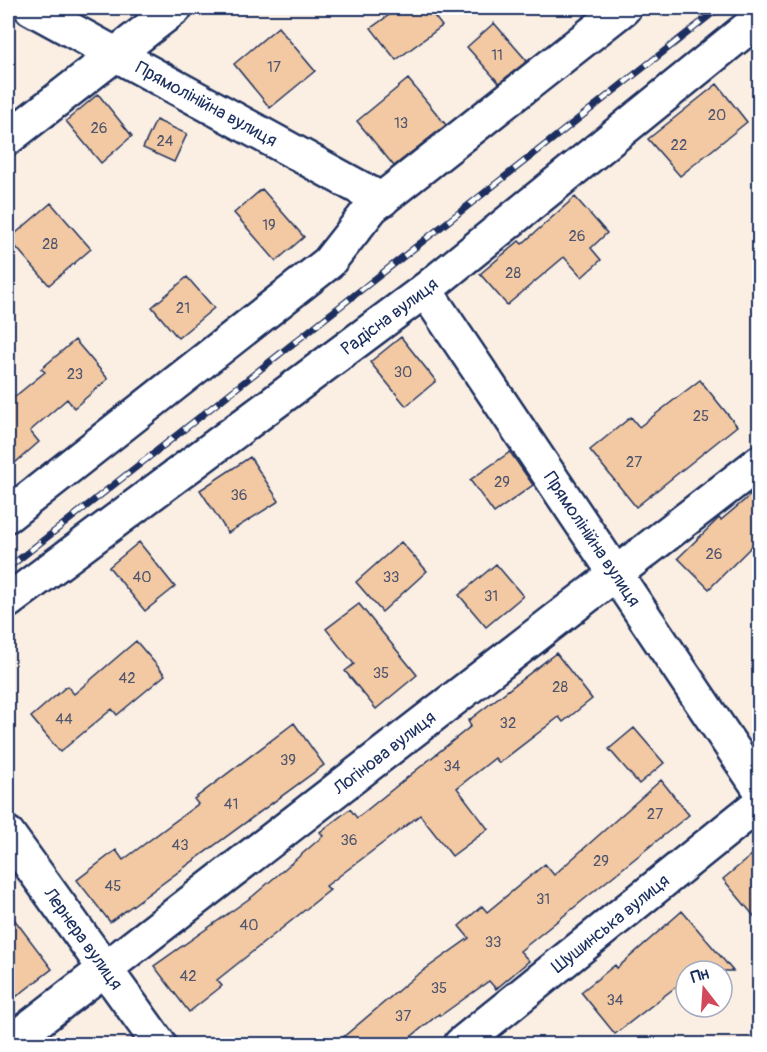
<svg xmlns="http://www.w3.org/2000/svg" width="767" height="1052" font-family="Pangolin,sans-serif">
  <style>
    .building { fill: #f2c9a2; stroke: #1b2f5e; stroke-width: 1.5 }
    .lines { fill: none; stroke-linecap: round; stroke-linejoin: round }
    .street-casing { stroke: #1b2f5e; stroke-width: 38 }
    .street { stroke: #fff; stroke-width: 33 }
    .rail-casing { stroke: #1b2f5e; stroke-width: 7 }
    .rail { stroke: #fff; stroke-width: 4.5; stroke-dasharray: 14; stroke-linecap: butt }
    .labels { text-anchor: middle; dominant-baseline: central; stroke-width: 4.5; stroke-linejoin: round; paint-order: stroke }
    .number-label { font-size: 15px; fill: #51566f }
    .street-label { font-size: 18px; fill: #1b2f5e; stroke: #fff }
  </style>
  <rect width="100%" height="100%" fill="#fbefe3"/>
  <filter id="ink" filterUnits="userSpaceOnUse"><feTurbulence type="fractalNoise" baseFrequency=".0167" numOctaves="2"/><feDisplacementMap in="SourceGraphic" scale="12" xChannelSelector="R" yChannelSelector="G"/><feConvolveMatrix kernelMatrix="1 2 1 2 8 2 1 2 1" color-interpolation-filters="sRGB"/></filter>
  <g filter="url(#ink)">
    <path class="building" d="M399,8H428L442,26L396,60L371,28Z
      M494,23L527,61L499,83L467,47Z
      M278,27L315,71L270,108L234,64Z
      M408,79L446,125L394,166L357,121Z
      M717,84L747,122L680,176L648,139Z
      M98,94L132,136L101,163L66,121Z
      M156,120L187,134L174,162L143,148Z
      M262,189L304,237L276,261L234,213Z
      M575,197L607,233L591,248L601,260L582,277L564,257L507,305L480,274L519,241L522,244Z
      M51,203L91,249L49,285L9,239Z
      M187,277L214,308L178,338L152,307Z
      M401,337L436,381L406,406L370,362Z
      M75,340L108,379L74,408L67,399L30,431L39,442L8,469V402L45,372L41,369Z
      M700,380L737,426L636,507L590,450L631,417L639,427Z
      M510,452L533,485L494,513L470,480Z
      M250,457L279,501L228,533L200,490Z
      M759,488V539L709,589L678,558L719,518L721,520Z
      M139,542L175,587L145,611L109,567Z
      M401,542L427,571L382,612L356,582Z
      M496,564L523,596L486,627L459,595Z
      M359,604L417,675L376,709L345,671L354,664L326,629Z
      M136,641L165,675L117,715L112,709L60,752L31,717L67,686L74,694Z
      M556,653L592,699L563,722L559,717L499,763L495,758L457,788L488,829L452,856L420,815L326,886L330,890L217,980L222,986L189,1012L154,966L253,896L323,836L320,832L350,809L357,818L471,726L468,721Z
      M294,723L324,765L110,922L77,880L116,850L123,860L198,804L194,799Z
      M634,728L664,763L639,784L609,749Z
      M661,780L689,815L520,951L529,961L496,989L489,981L440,1016L439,1014L402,1044H335L413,978L469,938L459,926L482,906L487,912L545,864L554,875Z
      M759,849V922L723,879Z
      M8,911L52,969L8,1003Z
      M682,911L733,971H686V979L615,1034L581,992L615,965L617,968Z"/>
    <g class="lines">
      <defs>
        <g id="street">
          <path id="s1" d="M31,8L382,200"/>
          <path d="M8,138L175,8"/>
          <path id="s2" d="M425,290L760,789"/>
          <path d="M8,515L328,263L372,207L624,8"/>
          <path id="s3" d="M8,601L425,290L760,18"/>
          <path id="s4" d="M8,834L159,1044"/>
          <path id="s5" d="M8,1044L760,462"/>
          <path id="s6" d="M461,1044L760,803"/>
        </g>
      </defs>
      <use href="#street" class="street-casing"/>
      <use href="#street" class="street"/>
      <defs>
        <path id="rail" d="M8,568L719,8"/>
      </defs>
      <use href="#rail" class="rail-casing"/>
      <use href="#rail" class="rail"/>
    </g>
  </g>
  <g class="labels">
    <g class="number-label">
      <text x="497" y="55">11</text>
      <text x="274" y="67">17</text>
      <text x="717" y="115">20</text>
      <text x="401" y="123">13</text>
      <text x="99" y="128">26</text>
      <text x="165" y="141">24</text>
      <text x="679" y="145">22</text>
      <text x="269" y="225">19</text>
      <text x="577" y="236">26</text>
      <text x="50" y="244">28</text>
      <text x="513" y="273">28</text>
      <text x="183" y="308">21</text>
      <text x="403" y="372">30</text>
      <text x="75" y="374">23</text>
      <text x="701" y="416">25</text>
      <text x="634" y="462">27</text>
      <text x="502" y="482">29</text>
      <text x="239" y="495">36</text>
      <text x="714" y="554">26</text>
      <text x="142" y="577">40</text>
      <text x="391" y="577">33</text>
      <text x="491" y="596">31</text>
      <text x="381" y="673">35</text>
      <text x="127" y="678">42</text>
      <text x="560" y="687">28</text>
      <text x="64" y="719">44</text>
      <text x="508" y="723">32</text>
      <text x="288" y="760">39</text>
      <text x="452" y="766">34</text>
      <text x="231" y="804">41</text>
      <text x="655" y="814">27</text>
      <text x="349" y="840">36</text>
      <text x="180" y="845">43</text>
      <text x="601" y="861">29</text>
      <text x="113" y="886">45</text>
      <text x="543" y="899">31</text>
      <text x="249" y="925">40</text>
      <text x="493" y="942">33</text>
      <text x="188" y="976">42</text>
      <text x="439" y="988">35</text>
      <text x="615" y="1000">34</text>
      <text x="403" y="1016">37</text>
    </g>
    <g class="street-label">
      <text stroke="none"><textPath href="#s1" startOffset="200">Прямолінійна вулиця</textPath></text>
      <text stroke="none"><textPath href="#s3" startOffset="476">Радісна вулиця</textPath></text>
      <text stroke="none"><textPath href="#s2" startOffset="300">Прямолінійна вулиця</textPath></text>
      <text stroke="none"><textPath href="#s5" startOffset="476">Логінова вулиця</textPath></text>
      <text stroke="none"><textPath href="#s6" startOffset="192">Шушинська вулиця</textPath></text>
      <text stroke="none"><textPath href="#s4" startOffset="129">Лернера вулиця</textPath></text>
    </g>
  </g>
  <rect width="767" height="1052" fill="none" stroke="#fff" stroke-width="30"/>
  <rect x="15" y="15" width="737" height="1022" fill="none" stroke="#1b2f5e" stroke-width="2" filter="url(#ink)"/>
  <g transform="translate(704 989) rotate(343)"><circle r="28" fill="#ffffff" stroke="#a4acbf" stroke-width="1.5"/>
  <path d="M0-4.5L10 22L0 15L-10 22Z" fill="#d1495b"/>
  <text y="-9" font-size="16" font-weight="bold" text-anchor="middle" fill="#1b2f5e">Пн</text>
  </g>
</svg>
